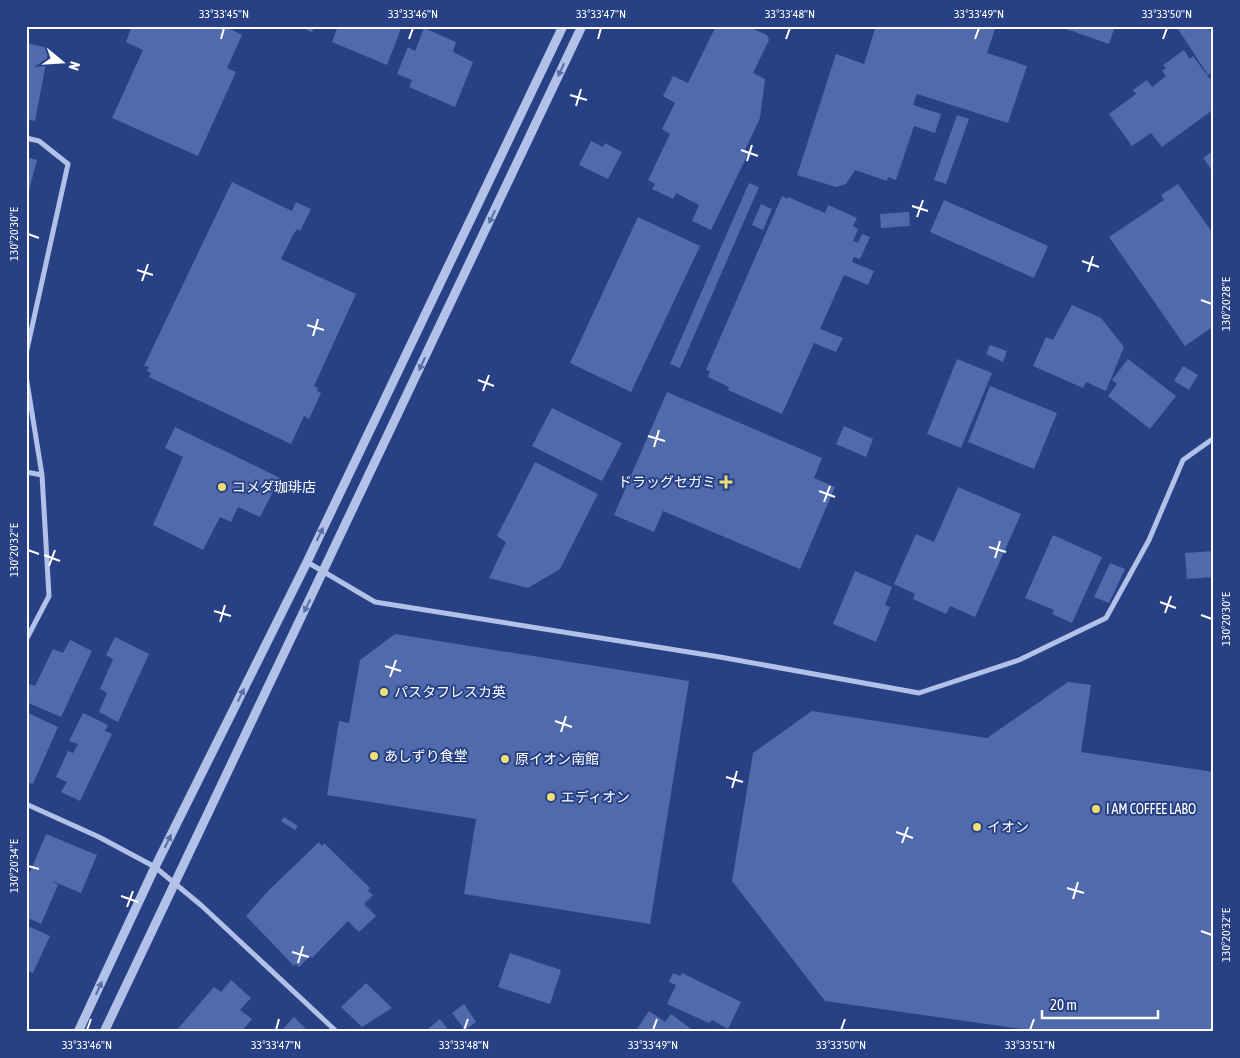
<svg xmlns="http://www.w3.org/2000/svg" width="1240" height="1058" font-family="'Asap Condensed','Noto Sans JP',sans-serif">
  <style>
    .building { fill: #506aab }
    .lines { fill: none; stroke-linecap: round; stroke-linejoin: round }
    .minor { stroke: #b1c1e7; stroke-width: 5 }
    .tertiary { stroke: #b1c1e7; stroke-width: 9 }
    .oneway { fill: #576ea7 }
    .ticks { fill: none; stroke: #fff; stroke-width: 2 }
    .poi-dot { fill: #efdf77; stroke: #274184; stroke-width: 2 }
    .labels { text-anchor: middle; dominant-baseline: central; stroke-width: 4; stroke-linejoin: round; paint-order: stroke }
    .poi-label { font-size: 14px; fill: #fff; stroke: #274184; text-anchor: start }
    .neatline { fill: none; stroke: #fff; stroke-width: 2 }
    .ticks-label { font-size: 12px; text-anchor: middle; fill: #fff }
  </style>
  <rect width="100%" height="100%" fill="#274184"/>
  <path class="building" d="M132,26H214L219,28L220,26H231L230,29L242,35L227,68L236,72L198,156L112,118L143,50L126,42Z
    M297,26H314L312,32Z
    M338,26H402L387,65L332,42Z
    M716,26H747L767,35L769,40L753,73L765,79L760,118L745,150L749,152L711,230L692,221L699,205L676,193L673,199L652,189L655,184L648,180L670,134L662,129L675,103L663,96L673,76L688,83Z
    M876,26H996L987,53L1027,66L1008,123L917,94L913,105L941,114L935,133L914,126L896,180L888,177L887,181L855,170L846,184L836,187L797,175L836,54L864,64Z
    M1058,26H1115L1109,44Z
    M1176,26H1207L1214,36V72L1208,75Z
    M424,28L456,42L453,52L473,62L455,107L409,87L412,80L397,74L408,47L415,51Z
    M26,43L49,48L35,121L26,119Z
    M1184,50L1190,59L1193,56L1210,79L1214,77V109L1162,147L1151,133L1132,146L1109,114L1136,94L1133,90L1147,80L1152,87L1166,76L1162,71L1166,68L1163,65Z
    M957,115L969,119L946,184L934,180Z
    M591,141L603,147L605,143L622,152L608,179L579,165Z
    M1214,150V173L1203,158Z
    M26,157L37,160L27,198H26Z
    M232,182L292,211L296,202L311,209L300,231L297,229L293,235L281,259L356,294L314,386L318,388L317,391L321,393L309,419L304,416L291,444L149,377L151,373L147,371L149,367L144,366Z
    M749,183L759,187L680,368L670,364Z
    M1178,184L1214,235V326L1185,346L1109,237L1164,200L1161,195Z
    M782,196L788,199V197L825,213L828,205L857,218L853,226L858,229L853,241L858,243L862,234L870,237L860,259L854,257L852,262L874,271L868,285L844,275L820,329L843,338L836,352L814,343L782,414L728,390L729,387L708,377L710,371L706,370Z
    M944,200L1048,246L1034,278L930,232Z
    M761,204L772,209L763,230L752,225Z
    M909,212L910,226L881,228L880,214Z
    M638,217L700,246L631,392L570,363Z
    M1072,305L1101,318L1124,347L1106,391L1086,382L1083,388L1033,366L1046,337L1053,340Z
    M990,345L1007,351L1003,362L986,354Z
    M957,359L992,373L961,448L927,434Z
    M1128,359L1176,396L1150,429L1108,396L1117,384L1112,380Z
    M1183,366L1198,375L1189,390L1174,381Z
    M990,386L1057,413L1034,469L968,442Z
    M667,392L822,458L814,478L835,487L800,569L663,511L654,532L614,515Z
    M552,408L622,443L602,481L532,446Z
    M844,426L873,439L866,457L836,444Z
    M175,427L280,478L260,517L238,507L231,522L220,517L203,550L153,525L183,457L165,448Z
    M535,462L598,494L560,569L528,588L489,578L506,542L497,536Z
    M958,487L1021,514L975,617L950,606L946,614L913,599L915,594L894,584L916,534L934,542Z
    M1053,535L1102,557L1072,623L1052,614L1054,610L1025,598Z
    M1214,551V577L1187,579L1185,553Z
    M1110,563L1125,569L1109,603L1094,597Z
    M855,571L892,587L885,605L890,607L876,642L833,624Z
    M395,634L689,681L650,924L464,894L476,819L327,795L339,721L349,723L360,660Z
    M115,637L149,654L118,722L99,712L107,693L100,689L113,659L106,655Z
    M70,640L92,651L61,717L26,702V693L30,684L35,686L53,649L63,653Z
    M1068,682L1091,685L1081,752L1214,772V1032H1042L825,1001L732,881L753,753L812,711L987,738Z
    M26,712L58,727L33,784L26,782Z
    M83,713L108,725L105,731L112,734L80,801L61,792L67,782L56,777L68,751L73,753L78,744L69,741Z
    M284,817L298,826L295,830L281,821Z
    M46,834L97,855L81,893L52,881L58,885L41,924L26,917V871L30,872Z
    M319,842L322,846L324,843L370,888L368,891L373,895L364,904L376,916L359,932L348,921L312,958L310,956L299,967L296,964L294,966L246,916L269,890Z
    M26,925L50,936L33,973L26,970Z
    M510,953L561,970L550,1004L498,987Z
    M673,973L680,976L682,973L741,1002L728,1029L712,1020L709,1023L667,1004L676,985L669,982Z
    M231,980L251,998L240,1010L252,1019L241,1032H175L214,987L221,992Z
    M366,983L392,1008L362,1027L341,1007Z
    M464,1004L476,1022L465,1030L452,1013Z
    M649,1011L665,1022L671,1014L695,1032H658L650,1026L657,1032H635Z
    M294,1017L309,1032H280Z
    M440,1019L450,1032H424Z"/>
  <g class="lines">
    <path class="minor" d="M26,138L39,141L68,164L26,354
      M26,376L42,475L49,596L26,640
      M26,472L42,475
      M307,562L375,602L720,657L919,693L1019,660L1106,618L1149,540L1183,460L1214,438
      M26,804L99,837L155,867L202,906L337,1032"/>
    <path class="tertiary" d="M78,1032L155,867L307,562L563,26
      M104,1032L582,26"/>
  </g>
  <defs><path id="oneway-solid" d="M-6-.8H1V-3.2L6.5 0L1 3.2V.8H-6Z" transform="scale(1.25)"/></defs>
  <g class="oneway">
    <use href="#oneway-solid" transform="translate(561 70) rotate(115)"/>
    <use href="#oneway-solid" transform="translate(492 217) rotate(115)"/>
    <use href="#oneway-solid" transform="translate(422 364) rotate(115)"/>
    <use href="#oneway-solid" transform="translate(320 534) rotate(-64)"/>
    <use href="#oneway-solid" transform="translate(307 606) rotate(116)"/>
    <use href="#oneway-solid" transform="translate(241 695) rotate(-64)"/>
    <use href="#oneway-solid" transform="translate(168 841) rotate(-64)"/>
    <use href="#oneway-solid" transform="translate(99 988) rotate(-65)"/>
  </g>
  <path class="ticks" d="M221,39L224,28M409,39L413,28M598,39L601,28M786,39L790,28M975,39L979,28M1163,39L1167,28M570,95L587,100M576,106L581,89M741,150L758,156M747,161L752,145M912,206L928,211M917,217L923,200M28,234L39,238M1082,261L1099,267M137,270L153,275M1088,272L1093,256M142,281L148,264M1201,300L1212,304M307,325L324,330M313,336L318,319M478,380L494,386M483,391L489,375M648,436L665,441M654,447L659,430M819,491L835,497M824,502L830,486M989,547L1006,552M28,550L39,554M44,555L60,561M995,558L1000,541M49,566L55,550M1160,602L1176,608M214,611L231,616M1165,613L1171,596M1201,615L1212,619M220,622L225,605M385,666L401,671M390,677L396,660M555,721L572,727M561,732L566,716M726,777L743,782M732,788L737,771M896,832L913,838M902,843L908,827M28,866L39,869M1067,888L1084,893M121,896L138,902M1073,899L1078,882M127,907L133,891M1201,931L1212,935M292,952L309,957M298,963L303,946M87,1030L91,1019M276,1030L279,1019M464,1030L468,1019M653,1030L657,1019M841,1030L845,1019M1030,1030L1034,1019"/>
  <g class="poi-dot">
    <path d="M723.5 474.5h5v5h5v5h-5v5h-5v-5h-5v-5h5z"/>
    <circle cx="222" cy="487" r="5"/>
    <circle cx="384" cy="692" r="5"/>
    <circle cx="374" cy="756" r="5"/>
    <circle cx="505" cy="759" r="5"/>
    <circle cx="551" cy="797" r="5"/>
    <circle cx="1096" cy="809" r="5"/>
    <circle cx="977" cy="827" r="5"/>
  </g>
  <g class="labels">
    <g class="poi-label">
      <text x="716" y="482" text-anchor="end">ドラッグセガミ</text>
      <text x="232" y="487">コメダ珈琲店</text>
      <text x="394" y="692">パスタフレスカ英</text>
      <text x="384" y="756">あしずり食堂</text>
      <text x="515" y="759">原イオン南館</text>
      <text x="561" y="797">エディオン</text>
      <text x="1106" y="809">I AM COFFEE LABO</text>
      <text x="987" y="827">イオン</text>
    </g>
  </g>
  <rect width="1240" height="1058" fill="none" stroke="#274184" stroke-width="55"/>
  <g transform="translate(62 62) rotate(108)" stroke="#274184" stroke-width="4" paint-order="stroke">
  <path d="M0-4L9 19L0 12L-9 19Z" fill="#ffffff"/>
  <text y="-8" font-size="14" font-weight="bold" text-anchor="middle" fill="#ffffff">N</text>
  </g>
  <path d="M1042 1010v8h116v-8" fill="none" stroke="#ffffff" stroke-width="2.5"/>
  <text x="1050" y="1010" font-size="15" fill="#ffffff" stroke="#274184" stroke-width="4" paint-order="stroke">20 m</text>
  <rect x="28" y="28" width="1184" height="1002" class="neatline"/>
  <g class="ticks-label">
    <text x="224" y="18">33°33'45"N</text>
    <text x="413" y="18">33°33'46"N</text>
    <text x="601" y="18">33°33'47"N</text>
    <text x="790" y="18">33°33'48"N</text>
    <text x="979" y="18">33°33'49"N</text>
    <text x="1167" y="18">33°33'50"N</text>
    <text transform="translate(14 234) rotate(-90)" y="4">130°20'30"E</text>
    <text transform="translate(1226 304) rotate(-90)" y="4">130°20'28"E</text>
    <text transform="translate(14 550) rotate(-90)" y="4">130°20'32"E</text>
    <text transform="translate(1226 619) rotate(-90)" y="4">130°20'30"E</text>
    <text transform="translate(14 866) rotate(-90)" y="4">130°20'34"E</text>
    <text transform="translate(1226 935) rotate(-90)" y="4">130°20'32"E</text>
    <text x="87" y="1049">33°33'46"N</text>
    <text x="276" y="1049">33°33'47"N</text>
    <text x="464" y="1049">33°33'48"N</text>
    <text x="653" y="1049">33°33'49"N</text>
    <text x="841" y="1049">33°33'50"N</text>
    <text x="1030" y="1049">33°33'51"N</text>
  </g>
</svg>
